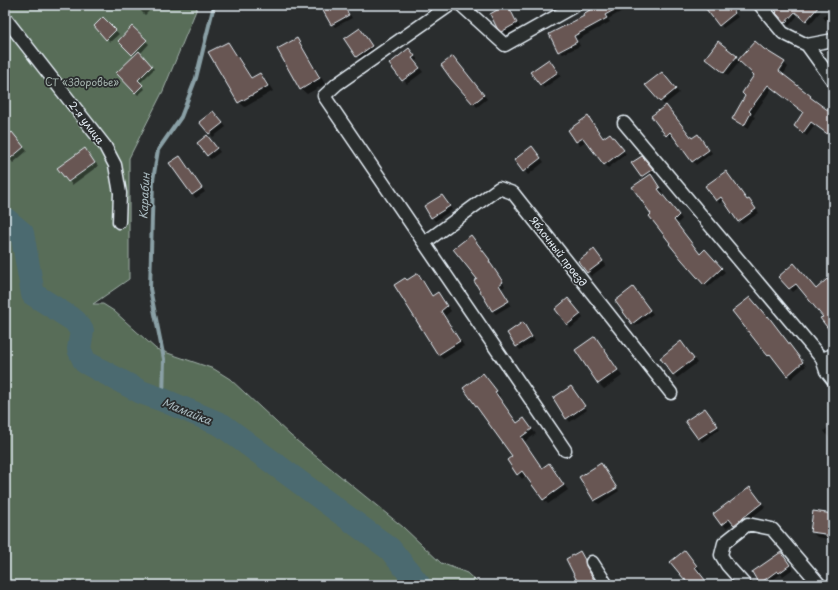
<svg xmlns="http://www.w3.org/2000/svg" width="838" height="590" font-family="'Playpen Sans',sans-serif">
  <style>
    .green { fill: #586d59; stroke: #a0afa8 }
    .shadow { fill: #0007 }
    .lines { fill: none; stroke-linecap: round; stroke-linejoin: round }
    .stream { stroke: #8aa0a6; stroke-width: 4 }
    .river { stroke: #4c6a6f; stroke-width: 24 }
    .building { fill: #685653; stroke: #e8f1f8 }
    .minor-casing { stroke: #e8f1f8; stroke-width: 15 }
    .minor { stroke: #2a2d2e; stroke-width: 12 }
    .labels { text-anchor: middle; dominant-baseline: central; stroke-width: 3.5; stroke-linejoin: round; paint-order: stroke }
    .park-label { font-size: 10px; fill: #a7b6b0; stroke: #2a2d2e }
    .street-label { font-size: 10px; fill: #e8f1f8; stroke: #2a2d2e }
    .water-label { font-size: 11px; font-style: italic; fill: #aabbc1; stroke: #2a2d2e }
  </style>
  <rect width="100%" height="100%" fill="#2a2d2e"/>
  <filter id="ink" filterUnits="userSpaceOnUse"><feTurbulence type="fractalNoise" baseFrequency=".025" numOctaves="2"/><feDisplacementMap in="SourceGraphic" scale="8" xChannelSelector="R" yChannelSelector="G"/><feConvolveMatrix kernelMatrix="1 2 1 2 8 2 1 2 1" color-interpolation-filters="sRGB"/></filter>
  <g filter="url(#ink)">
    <path class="green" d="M5,5H197V8L163,91L129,158V279L93,304H103L114,311L156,349L214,369L230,379L291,436L403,527L441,563L467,573L480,585H5Z"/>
    <path class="shadow" d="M135,5H155L145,15Z
      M321,5H344L352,18L335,27L332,24Z
      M600,5H633L608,19L610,22L577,40L580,46L563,54L559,51L586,17Z
      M705,5H728L738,17L723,28Z
      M772,5H816L821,11L810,24L799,14L789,26L785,22L779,12Z
      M507,6L511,9L520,27L506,35L498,27Z
      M833,9V29L823,17Z
      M103,18L119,34L110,42L95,26Z
      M132,28L149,44L140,54L154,69L140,83L145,89L138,95L118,73L135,57L119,41Z
      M360,29L375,49L360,59L357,56Z
      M297,39L302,45L325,84L307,94L301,89Z
      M228,43L233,48L253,79L260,75L266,80L273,91L245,107L239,102Z
      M718,43L739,60L764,50L784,63L788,67L783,75L833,115V138L815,125L807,136L799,130L795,126L804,113L772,88L753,116L755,117L748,129L737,123L733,119L756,75L740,61L728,76L710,61Z
      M412,53L418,60L415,62L423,72L407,84L390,64Z
      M549,60L561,76L544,88L532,72Z
      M457,61L487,99L477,107L452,78Z
      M665,76L679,93L664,105L692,139H701L712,153L696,165L674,136L671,138L652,116L665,106L647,85Z
      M213,112L226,127L213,137L201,122Z
      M588,118L592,121L604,139L613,138L626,154L608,168L586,141L580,145L569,131Z
      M15,137L27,151L13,163L5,153V139Z
      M211,140L220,152L211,159L207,156Z
      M85,149L98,166L72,185L59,168Z
      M535,151L544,162L528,175L515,160Z
      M183,160L205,192L196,198L193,195L170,164Z
      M645,161L655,173L651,176L663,192L661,193L682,219L677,224L700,255L709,254L725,272L708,287L653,215L645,179L642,176Z
      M706,187L747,201L752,204L759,213L742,224L739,221L725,200L720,204Z
      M833,192V200L829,195Z
      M442,196L446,199L452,210L435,221L432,217L425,207Z
      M475,240L493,264L492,265L505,286L501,289L511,305L496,314L493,311L475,282L478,280Z
      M597,254L606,265L591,276L579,262Z
      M418,275L423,279L433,296L438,293L443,298L451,311L445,316L464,346L443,359L438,354L407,281Z
      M779,277L816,290L833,287V334L824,317L799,287L793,292Z
      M636,292L653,314L636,326L633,323Z
      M572,303L583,318L571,328L567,324Z
      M767,318L771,321L806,366L791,379L774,357L772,358L769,355Z
      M523,324L527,327L535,341L520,350L517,346Z
      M595,338L600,343L622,376L604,389L598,383Z
      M684,346L697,363L677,378L661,358Z
      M483,374L488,378L500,396L499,397L518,424H528L536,434L524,442L543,469L549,465L553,469L568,490L548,504L544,500L527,475L522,479L518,474L513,456Z
      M571,387L575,391L587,410L570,422L567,418Z
      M705,409L720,429L702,442L687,422Z
      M833,423V443L824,431Z
      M601,464L605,468L619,491L599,504L595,501L580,477Z
      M753,492L765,507L738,528L733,523L726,528L714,514Z
      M833,515V543L830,539L817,537L811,531Z
      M580,553L584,556L588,565L589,571L598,585H584Z
      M690,556L701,571L700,572L709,585H690Z
      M784,556L793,569L783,576L781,574L766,585H762L760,583Z"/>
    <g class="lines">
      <path class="stream" d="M163,400L164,359L150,289L153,180L158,150L181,117L196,78L214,5"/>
      <path class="river" d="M5,219L22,233L33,294L75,321L82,331L79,349L85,362L141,392L163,400L222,425L390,549L419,585"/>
    </g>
    <path class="building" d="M330,5H344L349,15L331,25L322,9Z
      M506,5H508L517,23L501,32L497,28L490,14Z
      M598,5H623L605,15L607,18L574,36L577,42L558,52L549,34L584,16L583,14Z
      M703,5H729L735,13L719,26Z
      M771,5H820L806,21L795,12L785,23L776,13L777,12Z
      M103,17L116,30L106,40L94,26Z
      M132,26L147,40L132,55L118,41Z
      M360,28L372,46L356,57L344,39Z
      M297,38L320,78L300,90L277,49Z
      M718,41L737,56L724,73L705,58Z
      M755,41L764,49L785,62L779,71L811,96L810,97L833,114V138L811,122L803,133L794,126L803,112L768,85L749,111L751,113L744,126L732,119L745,96L742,93L754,75L738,60Z
      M228,42L251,78L260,73L268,86L238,103L208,52Z
      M409,48L415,56L412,58L420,68L402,81L389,64Z
      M139,51L152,66L138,80L143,85L135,93L116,73Z
      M453,56L484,95L473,104L451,79L441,65Z
      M549,59L558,72L540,85L530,72Z
      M662,72L676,89L660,102L645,85Z
      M666,105L692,138L698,134L709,150L692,162L670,132L666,136L651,116Z
      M213,111L223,123L209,134L199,122Z
      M588,116L603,138L610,133L624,150L604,165L583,138L576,142L568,130Z
      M12,132L24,147L5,163V138Z
      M207,135L217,148L207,156L197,143Z
      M532,146L541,158L523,172L514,160Z
      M85,148L95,163L68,182L57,168Z
      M180,156L202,188L192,195L169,163Z
      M642,156L653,169L641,177L631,163Z
      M726,171L747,200L749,199L756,209L738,222L721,197L716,201L705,186Z
      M651,174L660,188L658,189L679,215L674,220L700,254L705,249L722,268L704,285L682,260L669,244L670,243L649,216L651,214L632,187Z
      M442,195L450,206L431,218L424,206Z
      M471,235L490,260L489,261L503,282L499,285L509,301L492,311L474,281L477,279L453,249Z
      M594,249L603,261L587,273L578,261Z
      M794,263L816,289L827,279L833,286V335L820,318L823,317L796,284L789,289L778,277Z
      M418,273L432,296L438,292L447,306L441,311L460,341L438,355L394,285L405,278L407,280Z
      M633,287L650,310L632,324L615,301Z
      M750,297L767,317L768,316L803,362L787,376L770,354L768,356L762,349L732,311Z
      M568,298L581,314L567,325L555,309Z
      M523,322L532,337L516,347L507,333Z
      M595,336L618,370L598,384L575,350Z
      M681,341L694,359L673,375L660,358Z
      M483,373L497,391L495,392L517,423L524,418L532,429L521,437L542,468L549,463L564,485L543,500L522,471L517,475L507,460L512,456L463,388Z
      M571,386L585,406L566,419L553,398Z
      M705,408L718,426L698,439L685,421Z
      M601,463L617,488L594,501L579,477Z
      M750,487L762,503L734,525L729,519L721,525L713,514L729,502V503Z
      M813,511L833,514V545L825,534L810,532Z
      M685,550L697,566L695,567L709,585H689L670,562Z
      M580,551L585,560L586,566L597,585H579L566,559Z
      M781,552L790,565L779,573L777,571L759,584L752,572Z"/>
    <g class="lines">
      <defs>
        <path id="minor" d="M450,5L337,84L324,96L565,450
          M461,5L505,45L576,5
          M760,5L783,33L807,45L833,81
          M5,18L105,146L115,165L120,193L119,222
          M807,45L833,40
          M624,123L822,359L833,355
          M424,243L499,188L513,193L671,393
          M822,359L826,371L833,380
          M592,562L607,585
          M745,585L727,565L721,555L724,543L748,524L772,529L820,585"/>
      </defs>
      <use href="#minor" class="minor-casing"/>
      <use href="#minor" class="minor"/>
    </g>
  </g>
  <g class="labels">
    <g class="park-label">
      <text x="82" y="81">СТ «Здоровье»</text>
    </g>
    <g class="street-label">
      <text transform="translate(87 122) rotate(53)">2-я улица</text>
      <text transform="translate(559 251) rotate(52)">Яблочный проезд</text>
    </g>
    <g class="water-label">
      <text transform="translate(144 196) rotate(-87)">Карабин</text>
      <text transform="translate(187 411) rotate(22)">Мамайка</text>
    </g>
  </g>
  <rect width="838" height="590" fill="none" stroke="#2a2d2e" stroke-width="20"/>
  <rect x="10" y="10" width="818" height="570" fill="none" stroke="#e8f1f8" stroke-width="1.5" filter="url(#ink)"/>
</svg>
